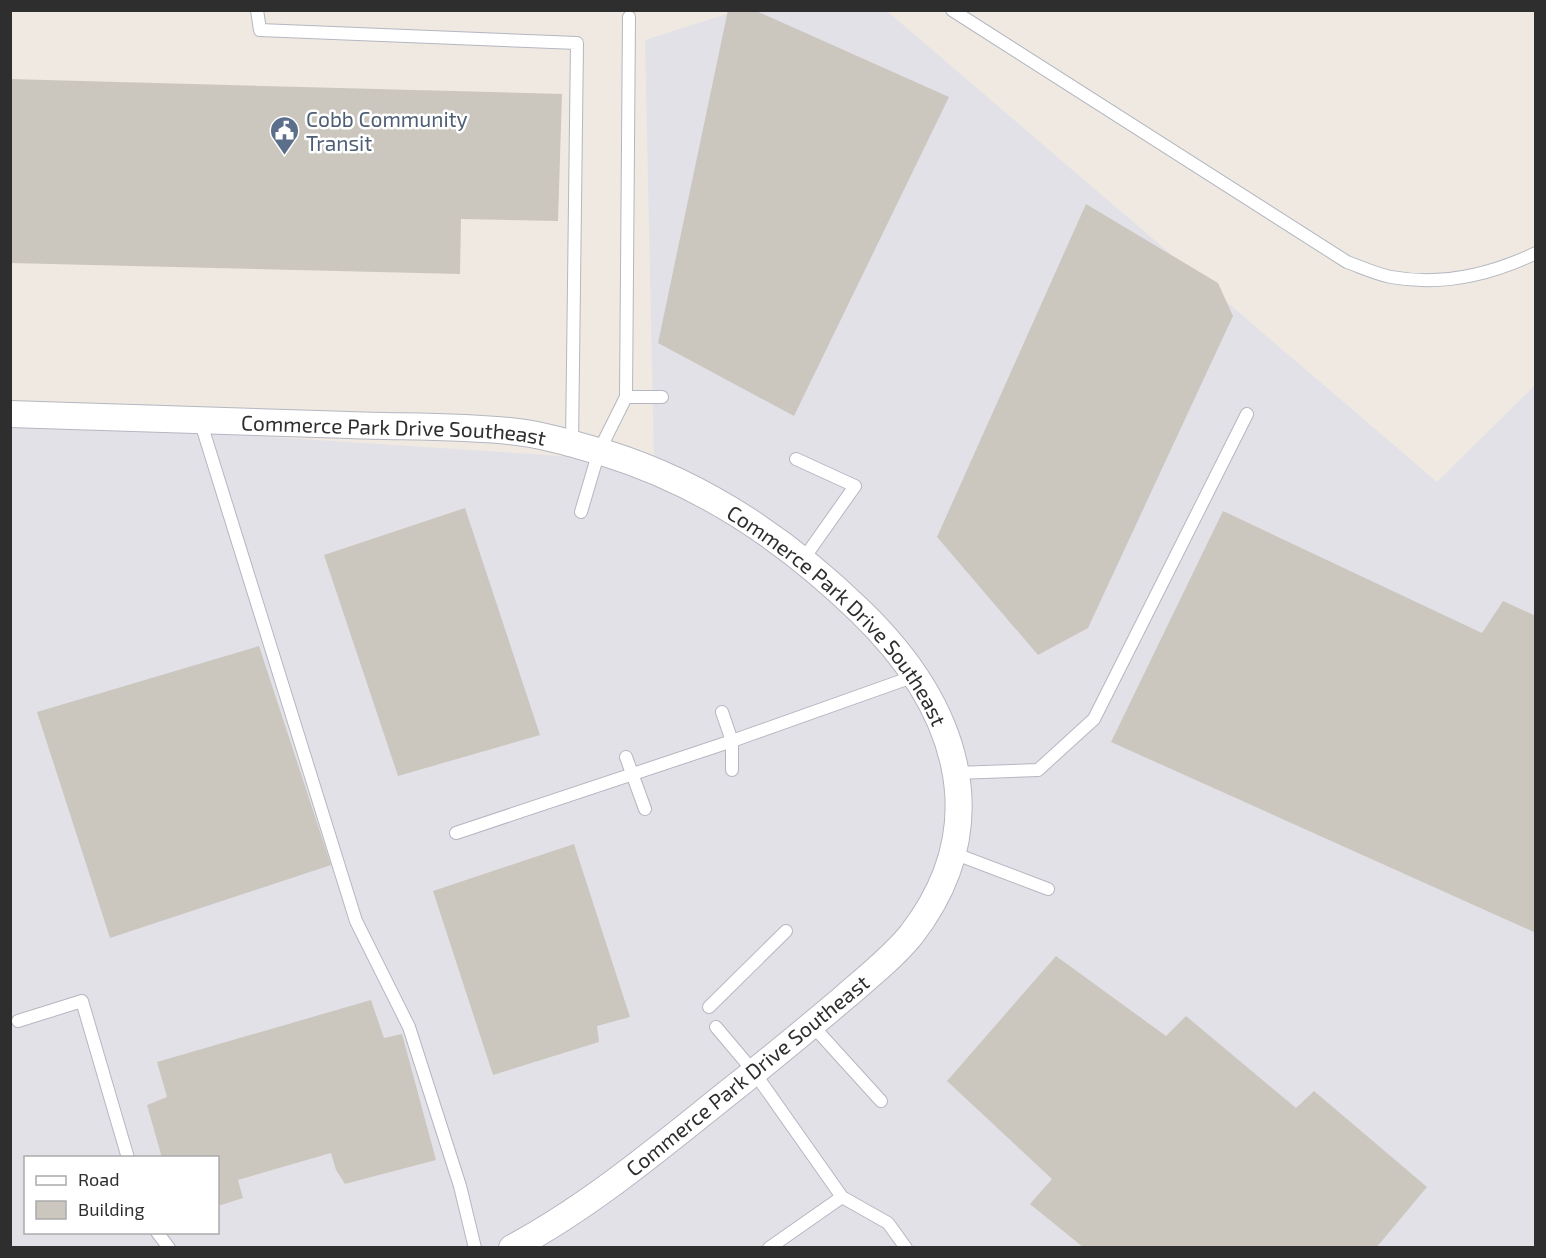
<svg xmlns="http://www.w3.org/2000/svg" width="1546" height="1258" font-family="'Exo 2',sans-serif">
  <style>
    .industrial { fill: #e3e1e8; fill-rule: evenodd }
    .building { fill: #cbc7bf }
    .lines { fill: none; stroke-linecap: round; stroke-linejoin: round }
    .service-casing { stroke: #b4b7c1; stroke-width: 14 }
    .minor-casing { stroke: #b4b7c1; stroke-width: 28 }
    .service { stroke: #fff; stroke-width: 12 }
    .minor { stroke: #fff; stroke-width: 26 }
    .labels { text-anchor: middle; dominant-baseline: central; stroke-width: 5; stroke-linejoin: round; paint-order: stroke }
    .service-label { font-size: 21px; fill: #4e5e75; stroke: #fff; text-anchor: start }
    .street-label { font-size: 21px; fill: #2e2e2e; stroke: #fff }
  </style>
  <rect width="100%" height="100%" fill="#efe9e1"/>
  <path class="industrial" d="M736,11H887L1437,482L1535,385V1247H11L10,420L654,462L645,40ZM26,1158H218V1232H26Z"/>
  <path class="building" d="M728,10H754L949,97L794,416L658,343Z
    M10,79L562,94L558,221L461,219L460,274L10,263Z
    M1086,204L1218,283L1233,316L1088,628L1038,655L937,537Z
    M465,508L540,735L398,776L324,555Z
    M1223,511L1482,633L1503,601L1536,616V933L1111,742Z
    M259,646L331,865L110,938L37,712Z
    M574,844L630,1017L597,1026L599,1042L493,1075L433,891Z
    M1056,956L1166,1036L1186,1016L1296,1108L1314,1091L1427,1187L1376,1248H1084L1030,1204L1052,1179L947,1081Z
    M371,1000L384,1038L402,1034L436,1160L345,1184L336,1170L331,1153L238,1180L243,1198L218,1206V1158H162L147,1105L167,1097L157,1062Z"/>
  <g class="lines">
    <defs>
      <path id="service" d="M257,10L260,30L577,43L572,444
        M952,10L1347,262C1361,267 1376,274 1391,277C1441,286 1490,275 1536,253
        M626,397H662
        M200,420L356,921L409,1027L460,1186L475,1248
        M796,459L855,486L802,561
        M581,512L599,451L626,397L629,17
        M626,757L645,809
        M732,770V741L915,676
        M956,773L1038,770L1094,719L1247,414
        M456,833L732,741L722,712
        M953,853L1048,889
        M709,1007L786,931
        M18,1021L82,1001L128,1158
        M812,1025L881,1101
        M716,1027L754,1072L842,1197L888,1223L906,1248
        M157,1232L169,1248
        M769,1248L842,1197"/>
      <g id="minor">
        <path id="s1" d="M10,414C123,417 236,421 349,425C402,427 456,426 509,431C541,434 574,444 605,453C702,483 788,541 860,611C955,703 999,821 911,935C892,958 868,977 846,996C812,1025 778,1053 743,1081C668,1140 596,1203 512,1248"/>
      </g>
    </defs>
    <use href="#service" class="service-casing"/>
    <use href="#minor" class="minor-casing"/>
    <use href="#service" class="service"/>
    <use href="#minor" class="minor"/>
  </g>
  <defs>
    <symbol id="civic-pin" viewBox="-11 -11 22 30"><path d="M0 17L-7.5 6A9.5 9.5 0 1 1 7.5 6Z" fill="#5c6f8a" stroke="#fff"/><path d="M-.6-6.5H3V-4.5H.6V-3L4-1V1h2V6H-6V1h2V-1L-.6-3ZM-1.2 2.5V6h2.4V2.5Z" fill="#fff"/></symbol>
  </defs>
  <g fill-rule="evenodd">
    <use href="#civic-pin" x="268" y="114" width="33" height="45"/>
  </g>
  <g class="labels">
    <g class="service-label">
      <text x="306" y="118">Cobb Community<tspan x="306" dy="24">Transit</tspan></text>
    </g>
    <g class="street-label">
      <text stroke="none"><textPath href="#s1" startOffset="384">Commerce Park Drive Southeast</textPath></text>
      <text stroke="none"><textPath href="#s1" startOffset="888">Commerce Park Drive Southeast</textPath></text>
      <text transform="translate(747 1075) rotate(-39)">Commerce Park Drive Southeast</text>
    </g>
  </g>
  <rect width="1546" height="1258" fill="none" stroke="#2e2e2e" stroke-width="24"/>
  <rect x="24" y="1156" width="195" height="78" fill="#ffffff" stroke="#ababab" stroke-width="1.5"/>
  <rect x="36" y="1176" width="30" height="9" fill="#ffffff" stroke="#ababab" stroke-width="1.5"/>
  <text x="78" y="1186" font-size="18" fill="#2e2e2e">Road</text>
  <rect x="36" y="1201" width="30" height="18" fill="#cbc7bf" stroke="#ababab" stroke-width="1.5"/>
  <text x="78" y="1216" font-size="18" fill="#2e2e2e">Building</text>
</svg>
